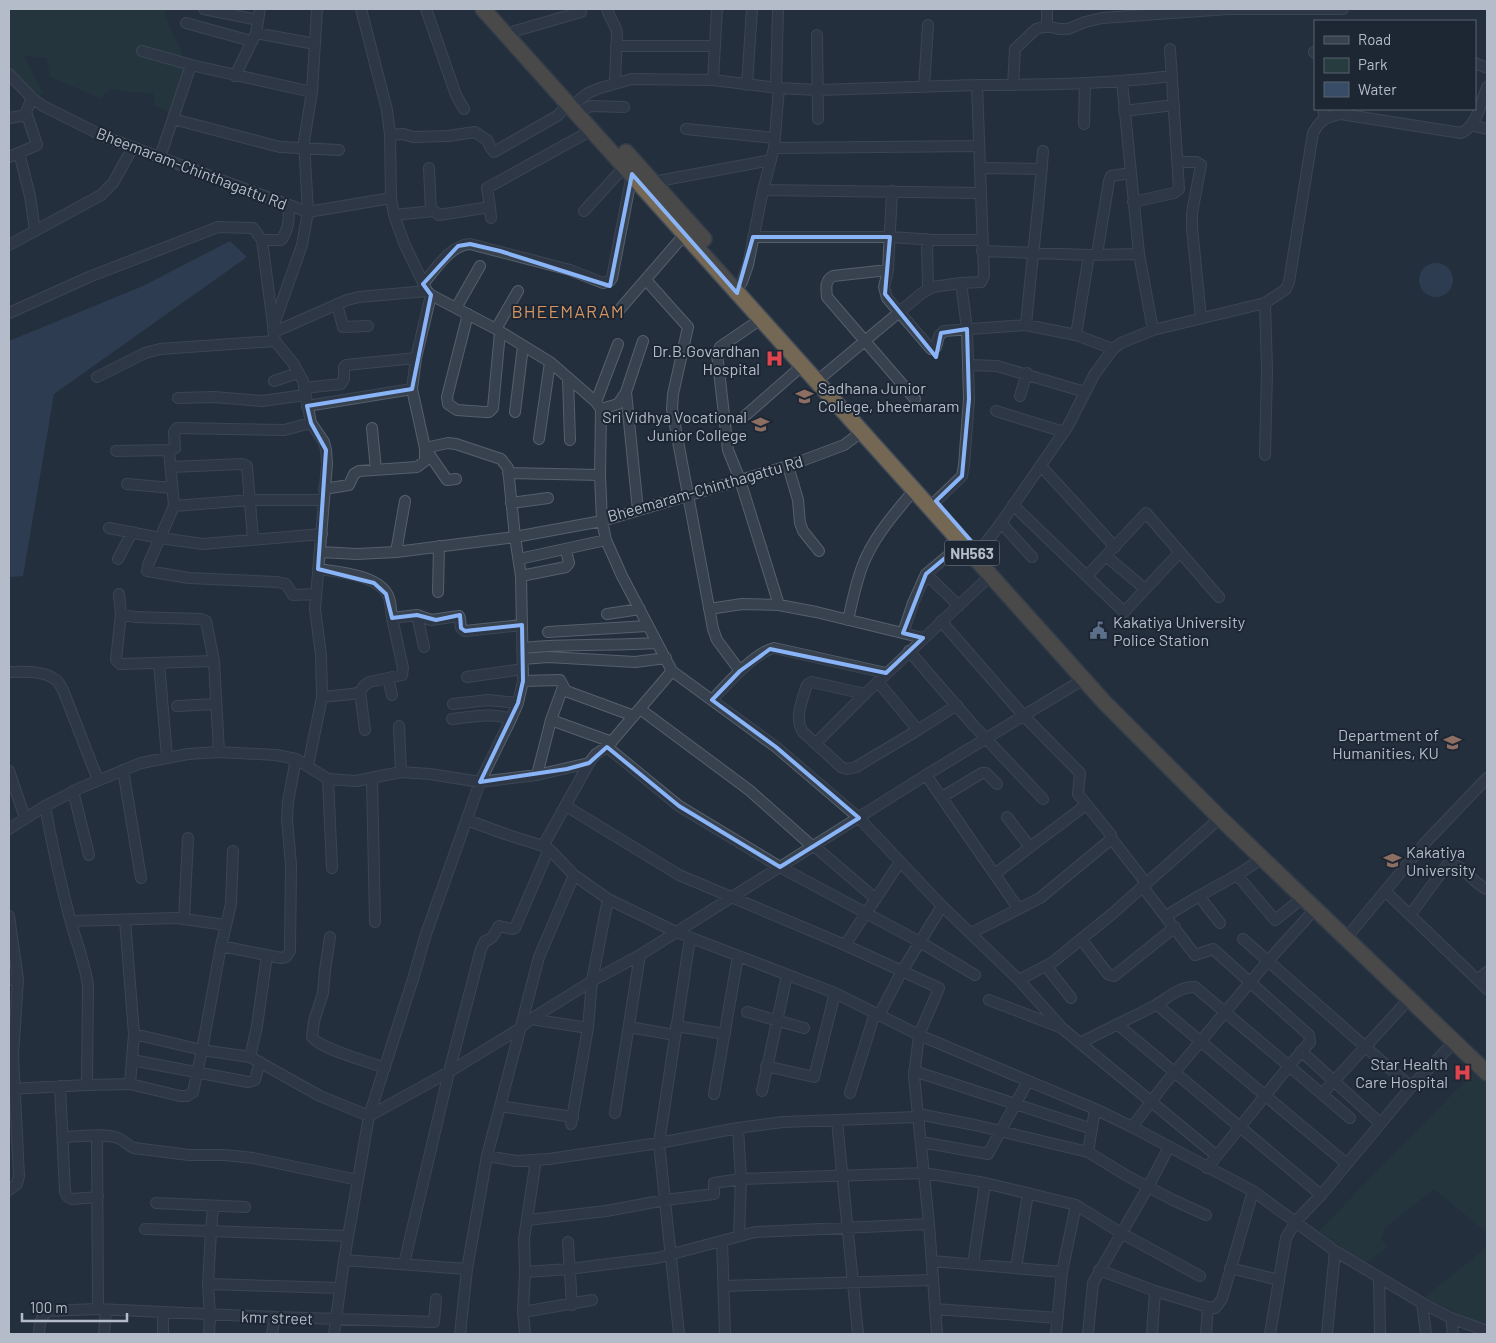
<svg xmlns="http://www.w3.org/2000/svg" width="1496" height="1343" font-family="Barlow,sans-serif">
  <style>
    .green { fill: #263c3f }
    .water { fill: #394c67 }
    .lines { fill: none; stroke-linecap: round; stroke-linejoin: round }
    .minor-casing { stroke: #565f6c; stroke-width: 12 }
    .highway-casing { stroke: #434c59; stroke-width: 18 }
    .minor { stroke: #38414e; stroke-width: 10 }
    .highway { stroke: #746855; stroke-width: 15 }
    .marked { fill: none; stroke: #8ab4f8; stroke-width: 4; stroke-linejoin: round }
    .labels { text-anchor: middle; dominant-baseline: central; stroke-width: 4; stroke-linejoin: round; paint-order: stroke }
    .shield { fill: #1d2633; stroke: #878f9c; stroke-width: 1 }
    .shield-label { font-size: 15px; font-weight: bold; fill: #b4bcc9 }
    .street-label { font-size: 16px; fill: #b4bcc9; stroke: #1d2633 }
    .poi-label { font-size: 16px; fill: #b4bcc9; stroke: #1d2633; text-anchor: end }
    .neighbourhood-label { font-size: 18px; letter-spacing: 1px; fill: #d59563; stroke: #1d2633 }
  </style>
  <rect width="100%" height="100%" fill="#242f3e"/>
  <path class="green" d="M9,9H109L123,10V9H165V16L188,67L172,113L155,106L153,93L128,92L110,89L100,98L50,77L47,58L24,56L43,93L36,99L9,72Z
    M1475,1071L1487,1083V1233L1434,1189L1385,1228L1381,1239L1387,1247L1365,1264L1319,1231Z
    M1487,1247V1326L1471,1320L1425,1297Z"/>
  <path class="water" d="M230,241L247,257L54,394L23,576L9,577V341L143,286Z
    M1419 280a17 17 0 1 1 34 0a17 17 0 1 1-34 0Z"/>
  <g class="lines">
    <defs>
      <path id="minor" d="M204,9L258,20
        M361,9L387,110L390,135L391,198L394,215L404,243L427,291L431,295L496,329L550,362L596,402L601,409L600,475L602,521L606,540L622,576L672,671
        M426,9L456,95L464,109
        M607,9C609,17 615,24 617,32L615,82
        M1047,9V26
        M186,23L251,41
        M515,31L581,12
        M256,33L315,44
        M817,35L818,119
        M616,46H715
        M142,51L191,65L312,92
        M1314,52L1315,53
        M1475,63L1487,68
        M9,74L32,98L43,106L105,137L308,212L391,198
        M235,76L256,33L260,9
        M713,80L717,9
        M1122,82L1139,254L1153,330
        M747,85L752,9
        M1013,85L1015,49L1036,29L1047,26L1059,29H1068L1085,22L1102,18L1228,9H1343
        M924,87L928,25
        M776,88L778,9
        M578,101L588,93L600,88L632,79L713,80L779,88L818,90L977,85
        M585,109L591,106L624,107
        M1323,109L1325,119
        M1124,111L1174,105
        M9,118L27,115
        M173,119L280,147L339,150
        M1084,124L1085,84
        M1471,125L1487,129
        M686,129L775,138
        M390,135L403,134L413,137L448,136L475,132L487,140L491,148L494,152L557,116L569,104
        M774,148L979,146
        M19,153L30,196L35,231
        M9,157L37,145L26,112L32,98
        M160,157L191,65
        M1178,162H1196L1201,165L1192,213V228L1201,318
        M429,168L431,211
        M980,168L1042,169
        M653,182L771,160
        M763,190L981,193
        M892,191L888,270L833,276C825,280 826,288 827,297L915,399
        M1133,202L1174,193L1179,189L1170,49
        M490,207L487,188L592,130
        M584,211L625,166
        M394,215L434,211L439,215L490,207L491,218
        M753,237H890L936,240H982
        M927,239L928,289
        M262,240H281C289,230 289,218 289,205
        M9,245L101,195L113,183L133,147
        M982,251L1089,255L1139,254
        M1097,254L1109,181L1111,176L1130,173
        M1089,255L1076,335L1113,349
        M888,270L884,287L887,298L931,349L936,347L939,336L944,331L1026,325L1076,335
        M646,280L688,327L673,394L672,409L713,629L717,640L740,671
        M423,284C435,270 450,245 470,244L570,270L603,283L610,281L612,278L632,174
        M736,291L742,282L748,265L763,190L774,148L779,88
        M1265,303L1267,370L1265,455
        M337,304L343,327L368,326
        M456,308L480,266
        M620,309L685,234
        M9,313L89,277L218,227L253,228L262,240L273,325
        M468,314L447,397L448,404L457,410L485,412H489L493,408L500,332
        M761,319L720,347L717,355L718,362L728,450L740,480L779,605
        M1026,325C1031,267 1039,209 1043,151
        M496,329L518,291
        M274,332L347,300L359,297L427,291
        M968,365L997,366L1085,392
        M823,376L922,293L933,287L961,283
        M97,377L145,353L160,349L275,341
        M568,378L570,440
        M274,381L298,373
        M304,388L341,384L344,379V367L346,365L416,358
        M626,392L638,510
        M1020,396L1027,373
        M178,398L214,397L262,401L305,395
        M596,402L618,344
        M307,406L412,389
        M601,409L618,404L626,392L643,341
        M996,411L1064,432
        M515,412L523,346
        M746,415L803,365
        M372,428L376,470
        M539,439L550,362
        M425,448L447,480L456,479
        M169,450L175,448L174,432L177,428L284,430L311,423
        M116,451L169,450L174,506L148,565L147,571L189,578L277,582L286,584L293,595L316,594
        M788,466L798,500L800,523L803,531L819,551
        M1041,466L1115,547
        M171,467L242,464L247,466L253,539
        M508,473L600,475
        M127,484L172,488
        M324,489L349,485L354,474L359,471L417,467L425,461V448
        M936,501L962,476L964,465L969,399L967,329L961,283L981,282L984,276L977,85C1042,85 1107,84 1172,76
        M511,503L548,498
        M1013,505L1124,612L1180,552
        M174,506L251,500H324
        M1001,523L1032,557
        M109,528L160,538L203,544L322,534
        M320,552L357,554L396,552L515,537L602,521L788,466L844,445L863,431
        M396,552L405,501
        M974,555L985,544L1001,523L1068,426L1094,375L1113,349L1121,343L1153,330L1265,303L1286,289L1289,282L1313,133C1321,119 1325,117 1341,114L1461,133C1477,126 1481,103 1487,87
        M1106,556L1145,589
        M118,559L132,532
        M519,559L606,540
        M318,569C339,572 381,575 389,598C391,604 391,612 392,618L417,615L424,647
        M521,576L566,567L569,563L566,550
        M1087,576L1146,513L1219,597
        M438,592L439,546
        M119,594L121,614L116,660L120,664L214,661
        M959,606L926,574L963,543
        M709,609L742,604L779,605L816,612L923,638
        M121,614L135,617L201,619L206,621L214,661L219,752
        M607,614L640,609
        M417,615L431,620L459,616L460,619L461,628L465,631L522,625
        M848,620C852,602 856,583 862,567C873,537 895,513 915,489
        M941,621L1023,715L1080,773L1078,794L1111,835V838L1109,841L1040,898L971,933
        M548,632L647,626
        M903,633L913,603L926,574
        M522,648C567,643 612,646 657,643
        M909,651L974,726L1043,799
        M523,659L548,657L635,662L666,658
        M159,663L167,757
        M9,672C23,672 44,670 56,680C59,682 61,687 63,690L98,780
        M467,677L523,669
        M388,679L392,695
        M523,681L560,680L566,691L634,716
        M878,682L918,730L957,705
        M360,692L365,730
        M865,694L812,682L808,684L806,687C802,702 794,719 803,732L841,767L847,769L856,767L918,730
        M322,697L352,694L360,692L364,686L369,682L402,675L403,668L392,618
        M712,700C726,685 754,653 774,648L886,673
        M453,704L488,700L518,703
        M177,706L216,704
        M640,709L749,790L812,846
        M452,719C472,717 492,712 511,719
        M551,720L563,687
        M399,726L401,772
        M816,743L865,694L991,575
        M607,747L679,806L780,867L920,942L975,975
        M308,766L322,697L321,655L315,609L327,464L326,450L324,442L311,423L303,381L293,363L275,341L273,327L302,245L308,212L304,141L312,92L317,9
        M123,770L141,878
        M9,771L25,818
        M537,775L551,720L612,742
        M926,775L1018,908
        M328,779L332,868
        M372,779L375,922
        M73,791L89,855
        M942,797L982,773H986L997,784
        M45,806C52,844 60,881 70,919C76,942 85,962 88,986L87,1085
        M566,806L679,875L845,945L939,988L919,1035L914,1076L929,1224L937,1334
        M1007,817L1030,847L1086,805
        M467,820L505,834L543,846L549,849L574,875L608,899L676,932L835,993L919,1035L1095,1109L1132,1127L1253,1191L1335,1251L1422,1303L1451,1318L1487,1331
        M9,829L45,806L80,788L141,763L188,754L219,752L276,755L296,759L328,779L356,781L401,772L430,774L480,782L537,775L589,763
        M1111,838L1146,883
        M813,845L876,899
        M543,846L589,763L596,754L607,747L672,671L776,747L859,818L942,906L1019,980L1063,1029L1217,1156
        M233,851L231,904L221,946L202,1050L250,1057L320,1096L369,1116L449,1072L519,1029L531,1019L592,981L640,955L926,775L1084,679
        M995,874L1030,847
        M1237,875L1275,920L1304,897
        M1142,886L1195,955L1213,949L1309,1035L1310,1042L1289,1066L1350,1118
        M1385,891L1487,989
        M1410,915L1447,865C1464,862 1472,884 1487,889
        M9,916L18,979
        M1166,916L1199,896
        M184,919L188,838
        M125,920L134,1034L130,1084
        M71,921L177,918L226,925
        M1220,923L1199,896L1237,875L1263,858
        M330,937L325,970L323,993L314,1021L312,1037C320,1049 370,1062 385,1068
        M1347,937L1424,844L1487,778
        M1081,939L1108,974L1114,976L1175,927
        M1243,939L1411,1087
        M845,945L900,862
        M221,946L281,958L286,957L290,951L291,865L287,819L288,802L296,759
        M1046,966L1071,998
        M1478,979L1487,972
        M9,980L18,979L13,1055L19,1176L17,1184L9,1190
        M1019,980L1053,962L1112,914L1220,818
        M989,1000L1062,1028
        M1157,1005L1347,1164
        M747,1012L804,1028
        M879,1015L902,971L942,906
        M531,1019L588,1028
        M1117,1024L1321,1195
        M676,1026L725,1034
        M629,1027L675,1035
        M1080,1043C1105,1030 1129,1019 1154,1006C1167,999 1179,986 1195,987L1289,1066L1207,1168
        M1301,1051L1380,1123
        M250,1057L257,1026L267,955
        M132,1060L248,1082L255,1080L260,1062
        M766,1066L814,1077L835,993
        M914,1071L1092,1129
        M60,1086L65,1192L68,1197L72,1199L98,1197
        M9,1089L87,1085L130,1084L180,1096H187L193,1092L202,1050L134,1034
        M762,1091L787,975
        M850,1093L875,1013
        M714,1094L738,956
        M1322,1094L1410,998
        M500,1106L573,1117
        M615,1113L640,955
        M918,1114L975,1125L1088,1152L1127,1176L1173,1200L1206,1215
        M837,1121L858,1334
        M571,1124L588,1028L592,981L608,899
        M1132,1127L1163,1086L1268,961L1316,908
        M738,1128L741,1179L739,1236
        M63,1137C78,1137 108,1132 120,1139C125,1141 128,1146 134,1148L189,1155H225L253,1158L358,1180
        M921,1142L988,1154L1028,1081
        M1088,1152L1095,1109
        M487,1156L516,1161L549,1159L659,1143L738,1128L783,1122L918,1117
        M156,1203L245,1207
        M528,1220L606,1211L665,1200L714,1194V1183L741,1179L924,1173L985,1183L1076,1205L1121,1233L1200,1276
        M145,1229L211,1231L213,1206
        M722,1241L725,1334
        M568,1242L572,1305
        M344,1260L467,1269
        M932,1261L1062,1272
        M404,1264L449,1072L481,949L485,941C494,939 494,933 499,926L512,929L515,928L549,849
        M973,1264L985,1183
        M1016,1268L1028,1193
        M1230,1268L1279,1280
        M1099,1270L1155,1291L1208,1307L1215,1308L1222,1299L1253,1191
        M525,1272L569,1269L657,1258L755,1232L929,1224
        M1379,1277L1380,1334
        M208,1284L340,1288
        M724,1286L933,1280
        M1422,1303L1426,1334
        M98,1309L275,1317L434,1322L436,1299
        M935,1309L1058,1318
        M523,1312L525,1272L524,1239L536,1160
        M1451,1318L1453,1334
        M39,1334C39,1325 41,1316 48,1311L98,1309L97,1136
        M104,1334L106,1310
        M163,1334V1313
        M209,1334L210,1315L208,1284L211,1231L348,1236
        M272,1334L275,1317
        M334,1334L344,1260L369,1116L413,979L426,934L480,782L511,719L518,703L523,681L521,576L515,537L508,468L501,459L456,444L448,443L425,448L412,389L416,358L431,295
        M460,1334L467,1269L487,1156L539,957L574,875
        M525,1334L523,1312L592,1300
        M679,1334L659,1143L690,938
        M1056,1334L1062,1272L1076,1205
        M1088,1334L1093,1283L1148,1187L1169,1147
        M1152,1334L1155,1291
        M1206,1334L1208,1307
        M1270,1334L1286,1238L1296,1221L1321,1195L1411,1087L1455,1041
        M1327,1334L1335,1251"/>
      <path id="highway" d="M483,9L1105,703L1220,818L1487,1073
        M626,152L704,239"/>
    </defs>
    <use href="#minor" class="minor-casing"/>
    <use href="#highway" class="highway-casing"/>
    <use href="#minor" class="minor"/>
    <use href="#highway" class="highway"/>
  </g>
  <path d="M0 0H1496V1343H0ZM632,174L737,293L753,237H890L885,294L936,357L941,333L967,329L969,399L962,476L936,501L979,550L974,555L963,543L926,574L903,633L923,638L886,673L770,649L740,671L712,700L776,747L859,818L780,867L679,806L607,747L589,763L567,769L480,782L518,703L523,681L522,625L465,631L461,628L460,615L436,620L417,615L392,618L386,594L374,583L318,569L326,450L311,423L307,406L412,389L431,295L423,284L458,246L470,244L500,251L610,286Z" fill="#242f3e" fill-opacity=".55" fill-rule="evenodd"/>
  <path class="marked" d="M632,174L737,293L753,237H890L885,294L936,357L941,333L967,329L969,399L962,476L936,501L979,550L974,555L963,543L926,574L903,633L923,638L886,673L770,649L740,671L712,700L776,747L859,818L780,867L679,806L607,747L589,763L567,769L480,782L518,703L523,681L522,625L465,631L461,628L460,615L436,620L417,615L392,618L386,594L374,583L318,569L326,450L311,423L307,406L412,389L431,295L423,284L458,246L470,244L500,251L610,286Z"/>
  <defs>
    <symbol id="hospital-bare" viewBox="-9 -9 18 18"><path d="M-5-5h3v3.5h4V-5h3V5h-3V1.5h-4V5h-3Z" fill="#e0444e" stroke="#1d2633" stroke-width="2.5" paint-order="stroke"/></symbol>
    <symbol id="university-bare" viewBox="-9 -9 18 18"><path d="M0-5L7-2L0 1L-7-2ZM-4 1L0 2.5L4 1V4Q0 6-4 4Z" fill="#8d6e63" stroke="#1d2633" stroke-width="2.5" paint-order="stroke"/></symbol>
    <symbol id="civic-bare" viewBox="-9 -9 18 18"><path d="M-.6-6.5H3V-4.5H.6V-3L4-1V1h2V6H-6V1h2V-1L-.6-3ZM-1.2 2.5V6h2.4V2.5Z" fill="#5c6f8a" stroke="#1d2633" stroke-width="2.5" paint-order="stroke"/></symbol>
  </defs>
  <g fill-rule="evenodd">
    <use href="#hospital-bare" x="762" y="346" width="25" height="25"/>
    <use href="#university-bare" x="792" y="384" width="25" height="25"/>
    <use href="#university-bare" x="748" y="412" width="25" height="25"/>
    <use href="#civic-bare" x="1086" y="618" width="25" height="25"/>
    <use href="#university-bare" x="1440" y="730" width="25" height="25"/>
    <use href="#university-bare" x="1380" y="848" width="25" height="25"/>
    <use href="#hospital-bare" x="1450" y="1060" width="25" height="25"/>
  </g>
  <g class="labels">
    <rect class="shield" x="944.5" y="540.5" width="55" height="25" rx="4"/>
    <g class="shield-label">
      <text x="972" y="553">NH563</text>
    </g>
    <g class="street-label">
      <text transform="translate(192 168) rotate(21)">Bheemaram-Chinthagattu Rd</text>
      <text transform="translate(705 488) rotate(-16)">Bheemaram-Chinthagattu Rd</text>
      <text transform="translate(277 1317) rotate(2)">kmr street</text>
    </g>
    <g class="poi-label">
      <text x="760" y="350">Dr.B.Govardhan<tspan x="760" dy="18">Hospital</tspan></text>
      <text x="818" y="387" text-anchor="start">Sadhana Junior<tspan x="818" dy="18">College, bheemaram</tspan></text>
      <text x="747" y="416">Sri Vidhya Vocational<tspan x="747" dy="18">Junior College</tspan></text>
      <text x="1113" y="621" text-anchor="start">Kakatiya University<tspan x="1113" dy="18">Police Station</tspan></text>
      <text x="1439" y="734">Department of<tspan x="1439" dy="18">Humanities, KU</tspan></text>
      <text x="1406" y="851" text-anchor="start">Kakatiya<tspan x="1406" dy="18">University</tspan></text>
      <text x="1448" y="1063">Star Health<tspan x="1448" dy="18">Care Hospital</tspan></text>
    </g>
    <g class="neighbourhood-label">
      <text x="568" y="311">BHEEMARAM</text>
    </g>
  </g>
  <rect width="1496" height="1343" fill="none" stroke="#b4bcc9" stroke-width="20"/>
  <rect x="1314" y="20" width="162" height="90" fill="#1d2633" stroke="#59626f"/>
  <rect x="1324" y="36" width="25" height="8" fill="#38414e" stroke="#59626f"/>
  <text x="1358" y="45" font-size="15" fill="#b4bcc9">Road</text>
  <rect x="1324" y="58" width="25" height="15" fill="#263c3f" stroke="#59626f"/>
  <text x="1358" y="70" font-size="15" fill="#b4bcc9">Park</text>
  <rect x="1324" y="82" width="25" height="15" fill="#394c67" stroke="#59626f"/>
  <text x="1358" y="95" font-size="15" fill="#b4bcc9">Water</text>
  <path d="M22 1313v8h105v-8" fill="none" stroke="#b4bcc9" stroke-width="2.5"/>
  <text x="30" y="1313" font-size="15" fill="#b4bcc9" stroke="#1d2633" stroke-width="4" paint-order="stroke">100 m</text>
</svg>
